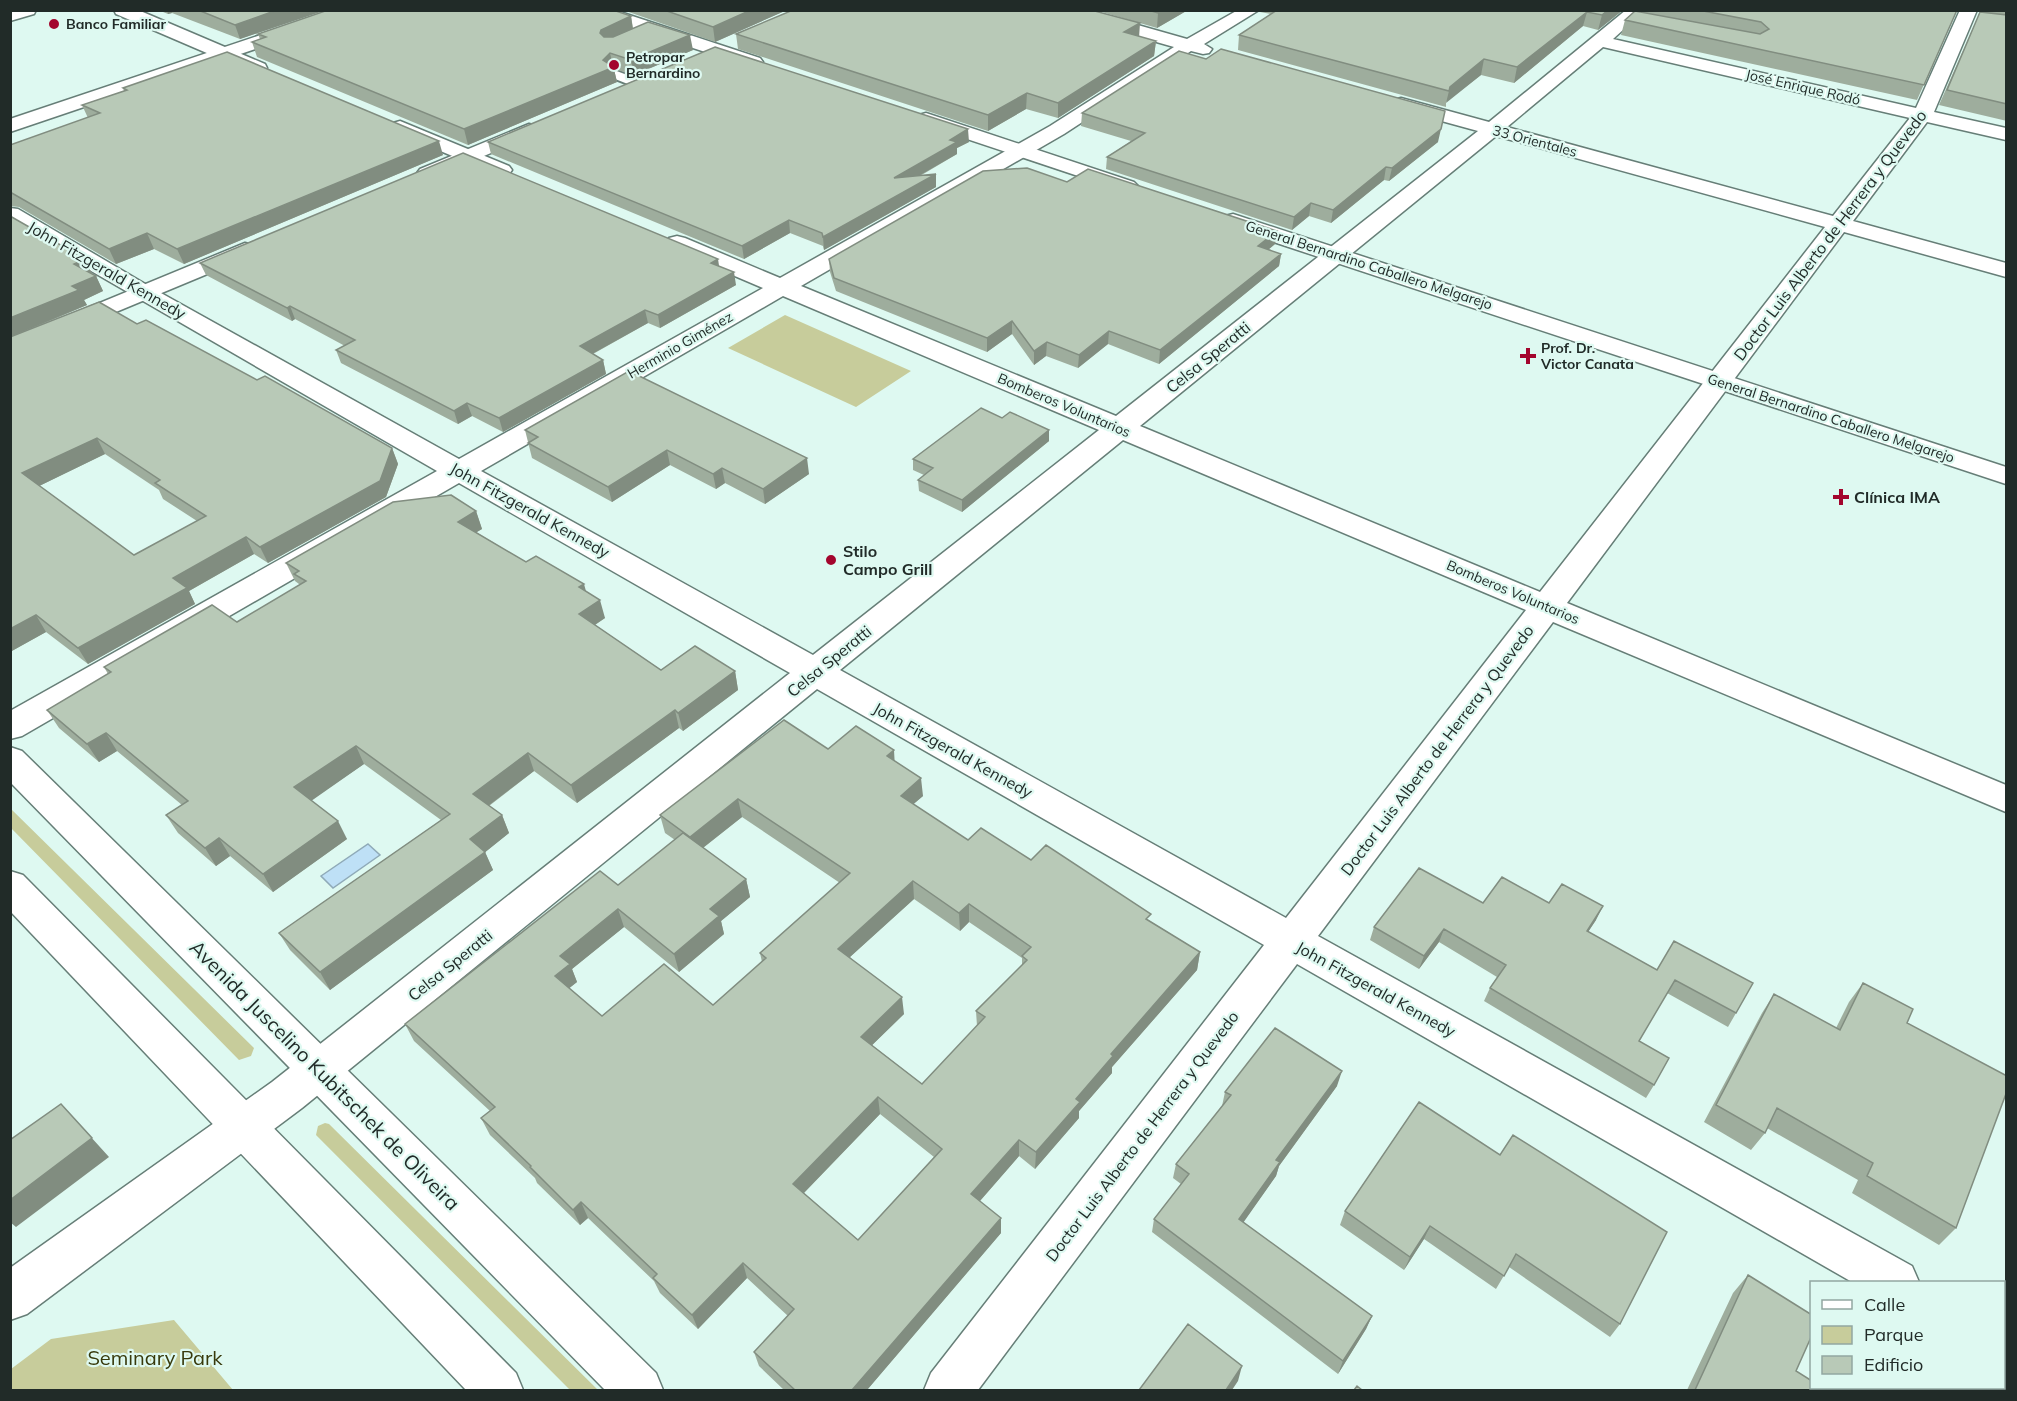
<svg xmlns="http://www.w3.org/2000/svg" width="2017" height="1401" font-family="Mulish,sans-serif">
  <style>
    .green { fill: #c7cc9b }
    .water { fill: #bee0f6; stroke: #8faab8; stroke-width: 1.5 }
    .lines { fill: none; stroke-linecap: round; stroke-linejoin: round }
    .lane-casing { stroke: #667e77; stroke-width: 4 }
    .street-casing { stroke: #667e77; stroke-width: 3 }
    .secondary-casing { stroke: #667e77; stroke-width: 3 }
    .primary-casing { stroke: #667e77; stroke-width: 3 }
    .highway-casing { stroke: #667e77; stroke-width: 3 }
    .lane { fill: #fff; fill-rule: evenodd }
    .street { fill: #fff; fill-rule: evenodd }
    .secondary { fill: #fff; fill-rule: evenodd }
    .primary { fill: #fff; fill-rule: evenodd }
    .highway { fill: #fff; fill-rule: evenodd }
    .wall { fill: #9ead9d; fill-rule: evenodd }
    .shaded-wall { fill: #818d80 }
    .building { fill: #b8c9b7; stroke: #818d80; stroke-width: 1.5; fill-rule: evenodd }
    .poi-dot { fill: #a3052d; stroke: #def9f1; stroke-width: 2 }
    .labels { text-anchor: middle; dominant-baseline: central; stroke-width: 4.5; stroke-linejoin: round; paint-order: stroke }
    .far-poi-label { font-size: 14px; font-weight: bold; fill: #212b28; stroke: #def9f1; text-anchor: start }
    .far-street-label { font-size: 14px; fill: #212b28; stroke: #def9f1 }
    .street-label { font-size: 16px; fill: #212b28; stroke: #def9f1 }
    .poi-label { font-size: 16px; font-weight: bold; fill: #212b28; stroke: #def9f1; text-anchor: start }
    .near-street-label { font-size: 20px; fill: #212b28; stroke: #def9f1 }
    .near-park-label { font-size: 20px; fill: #37390b; stroke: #def9f1 }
  </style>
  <rect width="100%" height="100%" fill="#def9f1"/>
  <path class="green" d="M785,315L911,371L856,407L728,348Z
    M10,808L254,1048L251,1056L239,1060L11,828Z
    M325,1123L329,1124L598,1390H570L316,1135L318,1126Z
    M174,1320L233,1390H11V1369L51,1339Z"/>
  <path class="water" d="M368,844L380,855L333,888L321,876Z"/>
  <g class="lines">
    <defs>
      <path id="lane" d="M614,70L643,81L644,84L638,88L610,77L608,74Z"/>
      <path id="street" d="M114,10H138L265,64L267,68L265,72H251L116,14Z
        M1056,10H1085L1187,39L1238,10H1259L1204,44L1212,49L1209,53L1203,54L1191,51L1064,134L801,286L1116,416L1478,131L1394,108L1391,104L1394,100L1401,98L1489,122L1626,10H1645L1613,39L1916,108L1960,10H1977L1934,112L2006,128V140L1927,122L1853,221L2006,263V277L1844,232L1567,603L2006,785V812L1553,622L1318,936L1912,1266L1919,1282H1852L1297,964L978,1390H924L931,1373L1264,945L817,689L302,1108L27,1314L10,1320V1268L272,1082L790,673L459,483L22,736L10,739V711L437,471L10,224V208L18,209L152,288L459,459L763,288L669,248L666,243L669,238L677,236L685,238L780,278L1050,126L1174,47L1058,14ZM1603,47L1910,118L1833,216L1507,127ZM1496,136L1825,227L1540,592L1140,426ZM783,296L1099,430L813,655L481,471ZM1123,440L1526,610L1286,918L840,670Z
        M400,121L509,166L512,170L509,174L502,176L495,174L393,131L390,127L393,123Z
        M2004,1319L2006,1320V1369L2004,1368Z"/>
      <path id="secondary" d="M335,10H361L359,14L10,132V119Z
        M587,10H614L760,58L763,62L760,66H748L589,14Z
        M926,113L1134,182L1138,186L1134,190L1127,192L1120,190L919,123L916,119L919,115Z
        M529,124L536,126L539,130L536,134L434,177L427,179L420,177L417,173L420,169Z
        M1233,214L2006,467V484L1225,226L1222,221L1225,216Z
        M245,243L253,245L256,250L253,255L10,356V340Z
        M2006,1316V1390H1969L1970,1388H2004V1317Z"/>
      <path id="primary" d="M10,747L22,751L656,1373L663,1390H605L10,782Z
        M10,871L23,875L516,1373L523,1390H466L10,911Z"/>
      <path id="highway" d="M10,10H36L34,14L10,21Z"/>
    </defs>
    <use href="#lane" class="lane-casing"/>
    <use href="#street" class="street-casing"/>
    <use href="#secondary" class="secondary-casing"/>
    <use href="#primary" class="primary-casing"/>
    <use href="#highway" class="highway-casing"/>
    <use href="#lane" class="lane"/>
    <use href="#street" class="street"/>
    <use href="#secondary" class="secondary"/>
    <use href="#primary" class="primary"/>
    <use href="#highway" class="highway"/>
  </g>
  <path class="wall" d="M158,10H326L240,39L172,13L168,14Z
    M623,10H787L715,42Z
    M1095,10H1188L1157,28Z
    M1260,10H1623L1598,30L1583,26L1514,83L1481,75L1446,102V107L1238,50L1239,35L1271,14L1260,12Z
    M1644,10H1957L1917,100L1621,35L1625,20L1643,13Z
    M1978,10H2007V121L1939,105L1980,12Z
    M631,16L633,28L693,50L634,75L614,69L617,82L468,145L257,57L252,42L260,39L258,34Z
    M736,34L1139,37L1156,41L1154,56L1058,118L1026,109L988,131L738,49Z
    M123,88L443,155L184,264L154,249L116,264L19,207L10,206V145L88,118L82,105L124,91Z
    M1082,113L1438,142L1389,181L1384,180L1331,223L1309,216L1292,230L1106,169L1107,157L1131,141L1081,126Z
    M488,142H969L957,148V154L920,176L936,187L824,250L823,246L790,233L744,259L491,154Z
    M1067,182L1277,231L1275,244L1268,250L1281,254L1279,266L1159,364L1108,344L1078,368L1046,356L1034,365L1012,334L987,352L836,291L830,272L829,259Z
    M10,216L85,259L92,274L96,276L103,291L84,300L87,305L17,335L137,324L257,380L392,448L398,464L386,497L268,563L254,554L189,591L195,604L88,664L46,632L10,652ZM105,454L159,490L163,499L197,521L134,555L39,486Z
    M200,263L719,266L736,285L660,328L648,323L593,354L603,360L606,374L503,432L472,416L458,424L341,363L336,350L345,346L295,319L292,321L206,275Z
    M629,371L809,474L765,504L725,483L716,489L670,465L612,502L532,458L525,430Z
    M1002,418L1049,430V441L962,512L919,491L918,480L924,475L913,470V459Z
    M476,511L482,529L476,532L526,562L586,592L605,618L595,625L661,670L735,671L738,690L683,731L679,728L577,803L534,771L489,806L502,815L509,833L485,852L493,870L330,990L290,950L279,933L441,820L364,764L311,800L347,839L273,892L230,856L216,866L178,833L166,815L182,805L117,751L99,762L59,728L47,710L108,674L104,667L237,622L300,585L299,584L295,581L286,563Z
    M828,749L894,750V760L923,796L913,804L968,840L1031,860L1150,921L1200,952L1197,970L1112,1067V1073L1079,1111V1118L1035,1169L1019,1156L980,1201L1001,1233L867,1390H784L759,1366L754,1352L788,1316L747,1278L698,1329L660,1293L654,1281L588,1218L580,1225L537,1183L535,1178L490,1135L481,1118L490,1111L414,1041L405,1024L618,885L675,840L665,833L660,815ZM742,817L840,883L760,953L762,962L713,1005L602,1016L569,988L577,982L572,969L624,927L679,972L724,934L721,921L750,897L746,879L703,848ZM914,899L960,931L969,922L1022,958V966L976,1011L977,1026L922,1084L872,1045L904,1014L850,957ZM880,1114L934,1157L858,1240L804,1193Z
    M1483,903H1549L1596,920L1588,932L1736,1013L1728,1027L1667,993L1639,1041L1654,1085L1646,1098L1484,1001L1490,988L1497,977L1439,942L1419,969L1370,940L1374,927Z
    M1863,983L1907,1023L1956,1228L1939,1245L1852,1193L1858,1180L1767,1128L1765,1133L1751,1150L1704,1122L1762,1013L1774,994L1836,1028L1849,1002Z
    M1337,1086L1279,1166L1276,1176L1243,1222L1372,1316L1366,1329L1338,1374L1152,1232L1154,1219L1181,1184L1173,1178L1176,1164L1222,1106L1225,1092Z
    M1419,1102L1620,1324L1610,1337L1509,1267L1496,1289L1424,1239L1404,1270L1340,1225L1345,1211Z
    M1748,1275L1796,1371L1826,1390H1687L1733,1293Z"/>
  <path class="shaded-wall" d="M167,10H171L172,13L168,14Z
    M277,10H326L240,39L235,25Z
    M751,10H787L715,42L713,27Z
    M1163,10H1188L1157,28L1158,13Z
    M1608,10H1623L1598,30L1602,15Z
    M1587,12L1583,26L1514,83L1517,67Z
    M631,16L633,31L603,48L600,33L601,30Z
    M1140,23L1139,38L1124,32Z
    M690,35L693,50L634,75L631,60Z
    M1156,41L1154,56L1058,118V103Z
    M610,53L617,82L468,145L464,129L603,60Z
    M1484,59L1481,75L1446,103L1450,87Z
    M1027,93L1026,109L988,131V115Z
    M968,129L969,142L957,148V154L894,190V178L950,140Z
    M1441,129L1438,142L1389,181L1392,168Z
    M439,141L443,155L184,264L177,249Z
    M1386,167L1384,180L1331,223L1333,210Z
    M936,174V187L824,250L823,237Z
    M1311,203L1309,216L1292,230L1294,217Z
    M789,220L790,233L744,259L742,246Z
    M1277,231L1275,244L1257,259L1258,246Z
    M147,233L154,249L116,264L109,249Z
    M1281,254L1279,266L1159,364L1160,350Z
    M85,259L92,274L74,264Z
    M718,259L720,272L711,263Z
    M734,272L736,285L660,328L658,315Z
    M96,276L103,291L84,300L87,305L10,337V318L72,286Z
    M290,306L295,319L292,321L287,308Z
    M645,310L648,323L583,359L580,346Z
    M1012,321V334L987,352V338Z
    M1109,331L1108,344L1078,368L1079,355Z
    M1047,342L1046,356L1034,365V351Z
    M603,360L606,374L503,432L499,418Z
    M467,403L472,416L458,424L454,411Z
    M1049,430V441L962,512V500Z
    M97,438L105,454L31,490L22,473Z
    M392,448L398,464L386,497L268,563L260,547Z
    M667,450L670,465L612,502L608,487Z
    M807,458L809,474L765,504L763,489Z
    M722,468L725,483L716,489L713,474Z
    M476,511L482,529L464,540L458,522Z
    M246,537L254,554L189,591L195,604L88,664L78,648L173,578Z
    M584,584L589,602L579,587Z
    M600,600L605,618L584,632L579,614Z
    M36,615L46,632L10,652V629Z
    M735,671L738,690L683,731L678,713Z
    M675,710L679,728L577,803L571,785Z
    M106,733L117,751L99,762L87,744Z
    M356,746L364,764L304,806L294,787Z
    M894,750L895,768L887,756Z
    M528,753L534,771L480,812L473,794Z
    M921,778L923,796L902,814L901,796Z
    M738,799L742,817L695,854L690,837Z
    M502,815L509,833L478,858L470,839Z
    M338,821L347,839L273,892L263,874Z
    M219,838L230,856L216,866L205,848Z
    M485,852L493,870L330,990L320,972Z
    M746,879L750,897L721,921L724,934L679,972L674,954L710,909Z
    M913,881L914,899L840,966L838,949Z
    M969,904V922L960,931L959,913Z
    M1603,906L1596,920L1580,944L1587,931Z
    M618,909L624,927L572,969L577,982L562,994L555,976L560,956Z
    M1444,929L1439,942L1419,969L1424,956Z
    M1200,952L1197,970L1112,1067V1073L1079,1111V1118L1035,1169L1036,1152L1111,1054Z
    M902,997L904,1014L863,1054L861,1037Z
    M1342,1071L1337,1086L1279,1166L1276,1176L1236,1233L1239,1219L1276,1160Z
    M878,1097L880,1114L797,1200L793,1184Z
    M61,1104L109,1157L16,1227L10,1222V1200Z
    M1019,1140V1156L972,1210L971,1194Z
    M581,1202L588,1218L580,1225L573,1210Z
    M1001,1218V1233L867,1390H852Z
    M1430,1226L1424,1239L1404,1270L1410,1257Z
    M743,1263L747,1278L698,1329L692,1315Z
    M1372,1316L1366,1329L1338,1374L1343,1361Z
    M1242,1366L1238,1381L1232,1390H1226Z"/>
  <path class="building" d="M198,10H277L235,25Z
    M328,10H613L631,16L601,30L600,33L604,37H613L648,22L690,35L631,60L610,53L603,60L614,67L464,129L252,42L266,37L258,34Z
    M664,10H751L713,27Z
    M793,10H1091L1140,23L1124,32L1156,41L1058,103L1027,93L988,115L736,34Z
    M1148,10H1163L1158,13Z
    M1277,10H1608L1602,15L1587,12L1517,67L1484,59L1450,87L1449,91L1239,35Z
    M1698,10H1957L1924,85L1625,20L1635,11L1760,34L1769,29L1761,22Z
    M1980,12L2007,15V104L1947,90Z
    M715,47L968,129L950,140L957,142L894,178L936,174L823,237L822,233L789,220L742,246L488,142Z
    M1221,49L1445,111L1441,129L1392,168L1386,167L1333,210L1311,203L1294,217L1107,157L1145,133L1082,113L1179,51L1206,59Z
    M227,52L439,141L177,249L147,233L109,249L10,192V145L100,113L82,105L127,90L123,88Z
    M463,153L718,259L711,263L734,272L658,315L645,310L580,346L603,360L499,418L467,403L454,411L336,350L355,340L290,306L287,308L200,263Z
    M1027,168L1067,182L1088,169L1277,231L1258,246L1281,254L1160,350L1109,331L1079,355L1047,342L1034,351L1012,321L987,338L834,278L829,259L983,171Z
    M10,216L85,259L74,264L96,276L72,286L79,290L10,318Z
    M99,302L137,324L146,320L257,380L265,376L392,448L380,481L260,547L246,537L173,578L187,588L78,648L36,615L10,629V337ZM97,438L160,480L155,483L206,516L134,555L22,473Z
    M629,371L807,458L763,489L722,468L713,474L667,450L608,487L528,443L538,437L525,430Z
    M981,408L1002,418L1010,412L1049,430L962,500L918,480L933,468L913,459Z
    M451,495L476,511L458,522L526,562L536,556L584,584L579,587L600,600L579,614L661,670L695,646L735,671L678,713L675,710L571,785L528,753L473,794L502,815L470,839L485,852L320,972L279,933L450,814L356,746L294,787L338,821L263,874L219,838L205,848L166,815L188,801L106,733L87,744L47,710L111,672L104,667L212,605L237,622L306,581L294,574L299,571L286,563L393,502Z
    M784,720L828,749L856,726L894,750L887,756L921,778L901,796L968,840L981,828L1031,860L1046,845L1151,914L1146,919L1200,952L1111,1054L1113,1056L1076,1099L1080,1102L1036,1152L1019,1140L971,1194L1001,1218L852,1390H795L754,1352L794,1309L743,1263L692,1315L653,1278L657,1274L581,1202L573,1210L530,1167L531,1166L481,1118L495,1107L405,1024L600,871L618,885L683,833L746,879L710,909L719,916L674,954L618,909L560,956L570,964L555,976L602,1016L664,964L713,1005L766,958L760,953L850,873L738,799L690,837L660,815ZM913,881L959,913L969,904L1031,947L1022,956L1027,960L976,1011L985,1017L922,1084L861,1037L902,997L838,949ZM878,1097L942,1149L858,1240L793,1184Z
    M1419,868L1483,903L1502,877L1549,903L1562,884L1603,906L1587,931L1657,970L1674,941L1753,983L1736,1013L1675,980L1639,1041L1669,1058L1654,1085L1490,988L1506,965L1444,929L1424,956L1374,927Z
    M1863,983L1913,1009L1907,1023L2007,1076V1091L1956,1228L1867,1176L1873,1163L1777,1108L1765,1133L1716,1105L1774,994L1840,1030Z
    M1275,1028L1342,1071L1276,1160L1280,1162L1239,1219L1372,1316L1343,1361L1154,1219L1189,1174L1176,1164L1231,1095L1225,1092Z
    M1419,1102L1500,1155L1513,1135L1667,1232L1620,1324L1516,1254L1504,1276L1430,1226L1410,1257L1345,1211Z
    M61,1104L92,1138L10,1200V1140Z
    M1748,1275L1812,1315V1335L1796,1371L1812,1381V1388H1821L1826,1390H1695Z
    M1188,1324L1242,1366L1226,1390H1139Z
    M1357,1386L1362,1390H1354Z"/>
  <g class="poi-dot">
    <circle cx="54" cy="24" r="6"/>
    <circle cx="614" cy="65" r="6"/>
    <path d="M1525 347h6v6h6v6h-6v6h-6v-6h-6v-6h6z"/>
    <path d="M1838 488h6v6h6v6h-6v6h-6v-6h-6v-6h6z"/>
    <circle cx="831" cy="560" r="6"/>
  </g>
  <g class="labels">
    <g class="far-poi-label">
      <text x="66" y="24">Banco Familiar</text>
      <text x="626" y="57">Petropar<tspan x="626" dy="16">Bernardino</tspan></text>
      <text x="1541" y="348">Prof. Dr.<tspan x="1541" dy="16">Victor Canata</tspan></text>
    </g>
    <g class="far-street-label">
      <text transform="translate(1803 87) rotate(13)">José Enrique Rodó</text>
      <text transform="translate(1535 141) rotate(15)">33 Orientales</text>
      <text transform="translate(1369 265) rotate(18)">General Bernardino Caballero Melgarejo</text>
      <text transform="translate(680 345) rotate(-30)">Herminio Giménez</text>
      <text transform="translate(1064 405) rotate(23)">Bomberos Voluntarios</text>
      <text transform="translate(1831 418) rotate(18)">General Bernardino Caballero Melgarejo</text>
      <text transform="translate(1513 592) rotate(23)">Bomberos Voluntarios</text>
    </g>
    <g class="street-label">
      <text transform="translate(1830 235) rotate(-53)">Doctor Luis Alberto de Herrera y Quevedo</text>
      <text transform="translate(107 270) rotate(30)">John Fitzgerald Kennedy</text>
      <text transform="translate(1208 357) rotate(-39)">Celsa Speratti</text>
      <text transform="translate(530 510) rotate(29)">John Fitzgerald Kennedy</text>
      <text transform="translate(829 661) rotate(-39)">Celsa Speratti</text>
      <text transform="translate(953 750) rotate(29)">John Fitzgerald Kennedy</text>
      <text transform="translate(1437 750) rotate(-53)">Doctor Luis Alberto de Herrera y Quevedo</text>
      <text transform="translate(450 965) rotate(-39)">Celsa Speratti</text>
      <text transform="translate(1376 989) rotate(29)">John Fitzgerald Kennedy</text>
      <text transform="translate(1142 1136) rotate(-53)">Doctor Luis Alberto de Herrera y Quevedo</text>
    </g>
    <g class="poi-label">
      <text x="1854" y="497">Clínica IMA</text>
      <text x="843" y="551">Stilo<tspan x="843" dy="18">Campo Grill</tspan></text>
    </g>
    <g class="near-street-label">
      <text transform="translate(325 1075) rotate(45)">Avenida Juscelino Kubitschek de Oliveira</text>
    </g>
    <g class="near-park-label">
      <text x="155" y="1357">Seminary Park</text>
    </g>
  </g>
  <rect width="2017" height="1401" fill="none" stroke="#212b28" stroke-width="24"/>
  <rect x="1810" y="1281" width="195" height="108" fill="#def9f1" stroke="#92a7a1" stroke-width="1.5"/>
  <rect x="1822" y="1300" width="30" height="9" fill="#ffffff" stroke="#92a7a1" stroke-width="1.5"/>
  <text x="1864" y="1311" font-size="18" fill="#212b28">Calle</text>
  <rect x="1822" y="1326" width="30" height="18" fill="#c7cc9b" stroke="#92a7a1" stroke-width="1.5"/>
  <text x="1864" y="1341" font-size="18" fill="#212b28">Parque</text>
  <rect x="1822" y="1356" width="30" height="18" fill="#b8c9b7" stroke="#92a7a1" stroke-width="1.5"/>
  <text x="1864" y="1371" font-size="18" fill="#212b28">Edificio</text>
</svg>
